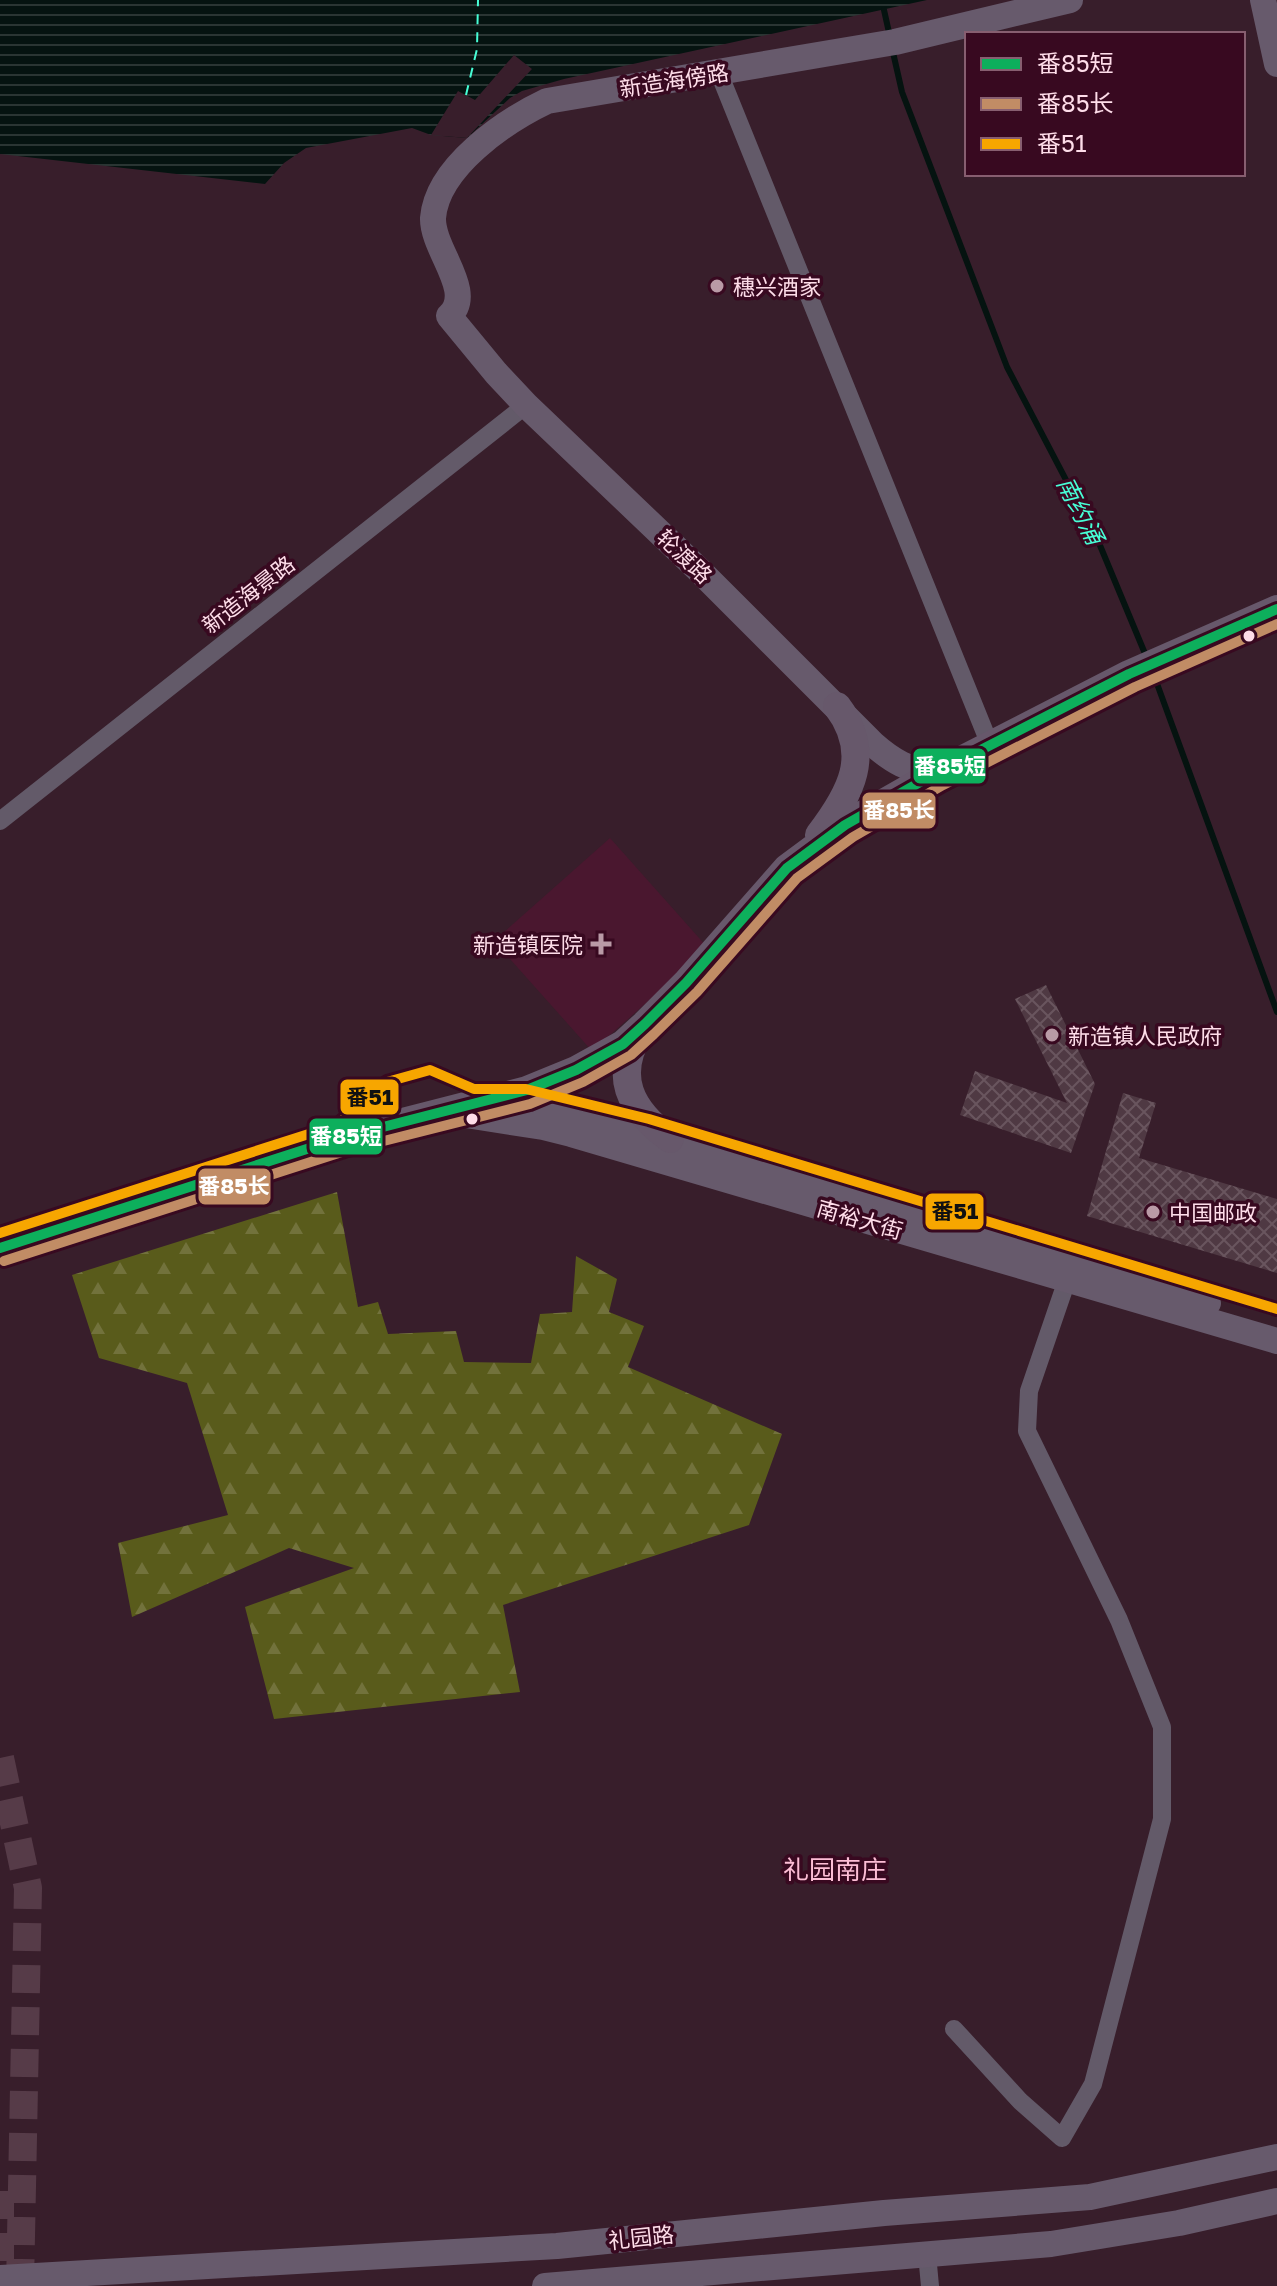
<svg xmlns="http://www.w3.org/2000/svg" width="1277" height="2286" font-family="'Golos Text','Noto Sans SC',sans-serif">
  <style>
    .built { fill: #4a172f }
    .forest { fill: url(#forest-firs) }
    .water { fill: url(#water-rules) }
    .pier { fill: #381e2b }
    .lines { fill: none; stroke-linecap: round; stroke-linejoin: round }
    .stream { stroke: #051310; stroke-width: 6 }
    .ferry { stroke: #47fed6; stroke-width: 2; stroke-dasharray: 10 8; stroke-linecap: butt }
    .building { fill: url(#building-cross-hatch) }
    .primary-tunnel { stroke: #563b48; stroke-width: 28; stroke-dasharray: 28 14; stroke-linecap: butt }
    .street { stroke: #635a69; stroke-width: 18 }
    .secondary { stroke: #675a6c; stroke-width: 26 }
    .primary { stroke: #67586b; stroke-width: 28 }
    .bus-1-casing { stroke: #380920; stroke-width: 16 }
    .bus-2-casing { stroke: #380920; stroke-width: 16 }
    .bus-3-casing { stroke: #380920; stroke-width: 16 }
    .bus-1 { stroke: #0daf5c; stroke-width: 10 }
    .bus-2 { stroke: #c18c65; stroke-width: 10 }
    .bus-3 { stroke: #f7a600; stroke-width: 10 }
    .poi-dot { fill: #b99aa6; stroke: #380920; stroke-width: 3 }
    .bus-dot { fill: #fedde9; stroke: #380920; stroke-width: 3 }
    .labels { text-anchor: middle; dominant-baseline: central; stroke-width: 7; stroke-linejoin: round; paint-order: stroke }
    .street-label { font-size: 22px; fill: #fedde9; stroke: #380920 }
    .poi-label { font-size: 22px; fill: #fedde9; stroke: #380920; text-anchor: start }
    .water-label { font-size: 24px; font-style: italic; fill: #47fed6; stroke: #380920 }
    .quarter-label { font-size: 26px; fill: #fcbdd5; stroke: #380920 }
    .line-badge { stroke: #380920; stroke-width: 3 }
    .badge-label { font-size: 22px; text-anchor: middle; font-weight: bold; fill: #fff }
    .pale-badge-label { font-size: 22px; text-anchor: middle; font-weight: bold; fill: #111 }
  </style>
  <defs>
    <pattern id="forest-firs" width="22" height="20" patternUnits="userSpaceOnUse" patternTransform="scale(2)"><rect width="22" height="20" fill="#595b1b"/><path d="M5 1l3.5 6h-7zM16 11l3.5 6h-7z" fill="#72723c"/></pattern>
    <pattern id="water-rules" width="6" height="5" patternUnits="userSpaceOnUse" patternTransform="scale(2)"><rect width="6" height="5" fill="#051310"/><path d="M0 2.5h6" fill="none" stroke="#2a3533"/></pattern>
    <pattern id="building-cross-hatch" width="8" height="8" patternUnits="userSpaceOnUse" patternTransform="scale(2)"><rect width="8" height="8" fill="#4f3943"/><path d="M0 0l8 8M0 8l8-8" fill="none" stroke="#69555e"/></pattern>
  </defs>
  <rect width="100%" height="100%" fill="#381e2b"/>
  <path class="built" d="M610,838L708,948L592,1051L494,941Z"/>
  <path class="forest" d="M337,1192L358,1307L378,1302L388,1334L456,1331L464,1362L531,1363L540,1314L572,1312L576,1256L617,1279L609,1312L644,1326L628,1367L782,1434L749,1525L503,1605L520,1692L274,1719L245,1607L354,1568L289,1548L132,1617L118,1543L228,1515L187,1383L99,1358L72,1275Z"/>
  <path class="water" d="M0,0H927L564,79L522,91L510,98L467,138L431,135L412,128L306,148L284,163L265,184L0,154Z"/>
  <path class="pier" d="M514,55L532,69L467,138L431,135L458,91L475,100Z"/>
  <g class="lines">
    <path class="stream" d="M884,10L890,37
      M892,48L902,92L1007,367L1099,543L1146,656
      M1152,670L1277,1012"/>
    <path class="ferry" d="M466,95L477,49L478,0"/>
  </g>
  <path class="building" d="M1046,985L1095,1084L1071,1153L960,1115L975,1071L1067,1103L1015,999Z
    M1123,1093L1156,1103L1139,1158L1277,1199V1273L1087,1216Z"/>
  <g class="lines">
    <path class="primary-tunnel" d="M0,1758L28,1888L20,2286
      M0,2191V2286"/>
    <path class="street" d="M719,73L990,745
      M0,821L526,405
      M954,2029L1020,2101L1062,2138L1093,2084L1162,1819V1727L1119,1620L1027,1431L1029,1391L1067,1280
      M927,2254L930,2286"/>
    <path class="secondary" d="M1263,0L1277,64
      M936,773C910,772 891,760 873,744L700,571L526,405L496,373L449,316C476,292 432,250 433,218C437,167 505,121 547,101L895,42L1070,0
      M497,1102L549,1108L645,1132L1208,1303
      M447,1112L543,1127L571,1134L1277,1341
      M0,2278L557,2246L884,2213L1090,2197L1277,2157
      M545,2286L1051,2244L1179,2223L1277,2201"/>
    <path class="primary" d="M819,835C851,793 873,754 837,706
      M640,1032C613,1076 630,1110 670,1139
      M0,1248L344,1137L527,1090L576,1070L623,1044L645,1024L686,983L787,868L845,825L936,773L1129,674L1277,609"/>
    <defs>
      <path id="bus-1" d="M0,1248L344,1137L527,1090L576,1070L623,1044L645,1024L686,983L787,868L845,825L936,773L1129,674L1277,609"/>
      <path id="bus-2" d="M4,1261L348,1150L530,1104L583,1082L631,1055L654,1034L697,992L797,878L853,837L943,785L1135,687L1277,624"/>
      <path id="bus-3" d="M0,1233L337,1125L387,1082L430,1070L474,1089H526L649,1119L1277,1309"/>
    </defs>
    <use href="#bus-1" class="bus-1-casing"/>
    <use href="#bus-2" class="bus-2-casing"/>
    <use href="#bus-3" class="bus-3-casing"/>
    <use href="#bus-1" class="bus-1"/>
    <use href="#bus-2" class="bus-2"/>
    <use href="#bus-3" class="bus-3"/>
  </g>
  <g class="poi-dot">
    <circle cx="717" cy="286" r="8"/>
    <path d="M597 932h8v8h8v8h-8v8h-8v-8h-8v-8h8z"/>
    <circle cx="1052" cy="1035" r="8"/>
    <circle cx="1153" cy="1212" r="8"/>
  </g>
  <g class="bus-dot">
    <circle cx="1249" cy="636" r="7"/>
    <circle cx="472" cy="1119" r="7"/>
  </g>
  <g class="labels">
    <g class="street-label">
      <text transform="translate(674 80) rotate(-9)">新造海傍路</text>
      <text transform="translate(685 556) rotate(44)">轮渡路</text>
      <text transform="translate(248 594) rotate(-38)">新造海景路</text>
      <text transform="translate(860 1219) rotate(16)">南裕大街</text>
      <text transform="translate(641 2237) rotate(-6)">礼园路</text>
    </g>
    <g class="poi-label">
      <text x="733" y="286">穗兴酒家</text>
      <text x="583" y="944" text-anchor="end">新造镇医院</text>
      <text x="1068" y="1035">新造镇人民政府</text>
      <text x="1169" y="1212">中国邮政</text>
    </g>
    <g class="water-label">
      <text transform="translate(1081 510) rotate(63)">南约涌</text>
    </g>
    <g class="quarter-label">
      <text x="835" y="1869">礼园南庄</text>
    </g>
  </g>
  <g class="line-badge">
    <rect x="912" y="747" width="75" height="38" rx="8" fill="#0daf5c"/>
    <rect x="861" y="791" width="76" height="39" rx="8" fill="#c18c65"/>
    <rect x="339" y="1078" width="61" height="38" rx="8" fill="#f7a600"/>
    <rect x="308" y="1117" width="76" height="39" rx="8" fill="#0daf5c"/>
    <rect x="197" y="1167" width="75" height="39" rx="8" fill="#c18c65"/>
    <rect x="924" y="1192" width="61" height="39" rx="8" fill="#f7a600"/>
  </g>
  <g class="badge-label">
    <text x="950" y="774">番85短</text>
    <text x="899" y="818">番85长</text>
    <text x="346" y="1144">番85短</text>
    <text x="234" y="1194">番85长</text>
  </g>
  <g class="pale-badge-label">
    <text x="370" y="1105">番51</text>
    <text x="955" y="1219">番51</text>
  </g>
  <rect x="965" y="32" width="280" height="144" fill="#380920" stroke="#875e70" stroke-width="2"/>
  <rect x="981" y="58" width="40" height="12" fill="#0daf5c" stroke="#875e70" stroke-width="2"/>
  <text x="1037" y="72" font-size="24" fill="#fedde9">番85短</text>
  <rect x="981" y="98" width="40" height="12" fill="#c18c65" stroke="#875e70" stroke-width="2"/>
  <text x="1037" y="112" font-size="24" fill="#fedde9">番85长</text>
  <rect x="981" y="138" width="40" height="12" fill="#f7a600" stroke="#875e70" stroke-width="2"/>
  <text x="1037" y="152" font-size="24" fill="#fedde9">番51</text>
</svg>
